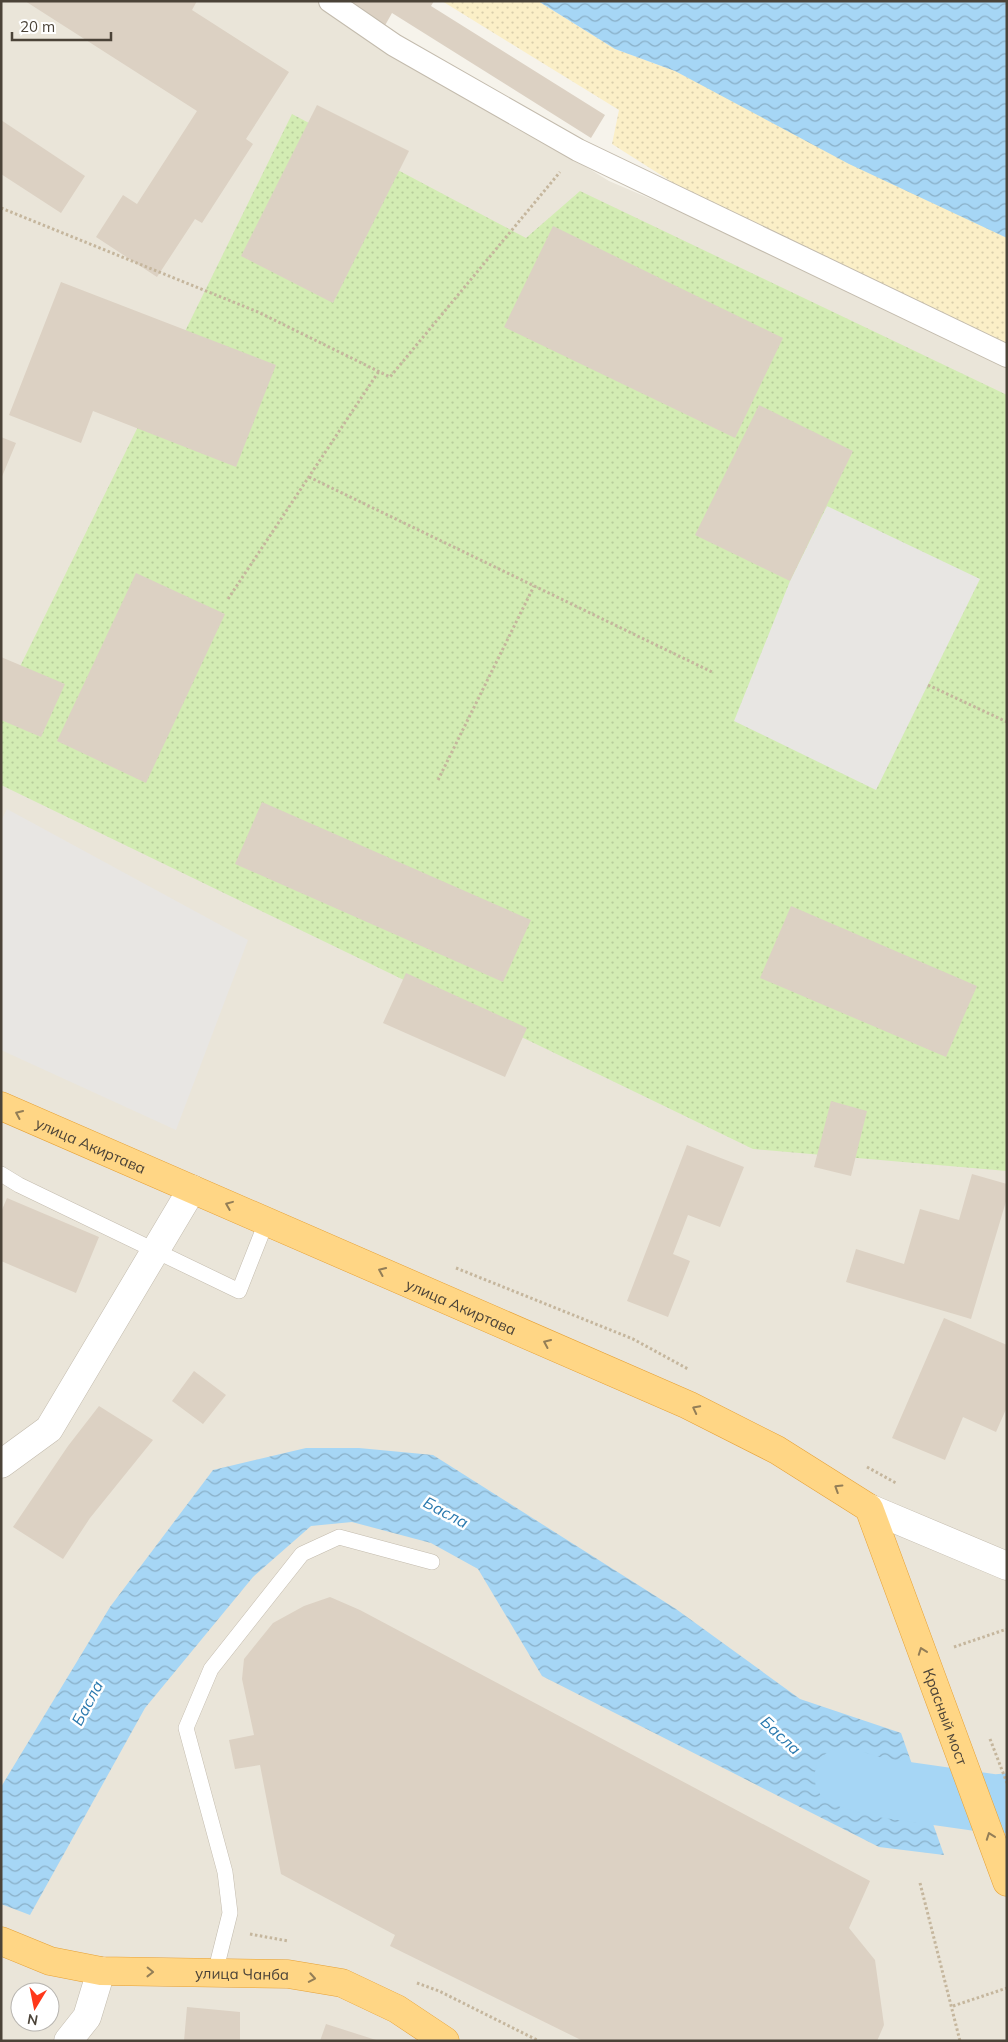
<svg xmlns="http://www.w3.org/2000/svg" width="1008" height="2042" font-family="Mulish,sans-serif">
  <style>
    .residential { fill: #eae5d9; fill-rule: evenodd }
    .green { fill: url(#green-dots) }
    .sand { fill: url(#sand-dots) }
    .parking { fill: #e8e6e3 }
    .water { fill: url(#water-waves) }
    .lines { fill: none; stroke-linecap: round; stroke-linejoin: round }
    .river { stroke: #a6d6f5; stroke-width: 59 }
    .building { fill: #dcd1c3 }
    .service-casing { stroke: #c3bbad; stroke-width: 16 }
    .pedestrian-casing { stroke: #c3bbad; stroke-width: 24 }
    .minor-casing { stroke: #c3bbad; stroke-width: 29 }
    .tertiary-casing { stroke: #c3bbad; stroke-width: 29 }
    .trunk-casing { stroke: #e6a136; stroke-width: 29 }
    .path { stroke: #c5b69d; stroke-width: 3; stroke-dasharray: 2.5 2.5; stroke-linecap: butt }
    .service { stroke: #fff; stroke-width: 15 }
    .pedestrian { stroke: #fff; stroke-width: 22 }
    .minor { stroke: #fff; stroke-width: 28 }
    .tertiary { stroke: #fff; stroke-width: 28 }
    .trunk { stroke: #ffd685; stroke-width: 28 }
    .oneway { stroke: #937e57 }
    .labels { text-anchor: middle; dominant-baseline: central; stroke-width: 5; stroke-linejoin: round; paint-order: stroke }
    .street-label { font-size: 15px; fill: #4b4338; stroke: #fff }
    .water-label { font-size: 16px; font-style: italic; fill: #2878ae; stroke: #fff }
  </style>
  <defs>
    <pattern id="green-dots" width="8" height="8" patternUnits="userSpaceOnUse" patternTransform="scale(1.25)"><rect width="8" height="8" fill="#d3ecb3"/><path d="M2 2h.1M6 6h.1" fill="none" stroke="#b7cc9b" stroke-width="1.8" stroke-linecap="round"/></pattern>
    <pattern id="sand-dots" width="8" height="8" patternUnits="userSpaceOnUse" patternTransform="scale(1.25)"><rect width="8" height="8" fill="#fbefc7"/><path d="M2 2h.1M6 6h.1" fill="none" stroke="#d9ceac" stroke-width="1.8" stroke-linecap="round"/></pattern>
    <pattern id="water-waves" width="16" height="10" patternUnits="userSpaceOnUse" patternTransform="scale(1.25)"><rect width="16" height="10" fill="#a6d6f5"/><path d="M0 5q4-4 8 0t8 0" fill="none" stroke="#89afc7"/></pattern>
  </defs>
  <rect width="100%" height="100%" fill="#f6f3eb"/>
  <path class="residential" d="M1,1H317L609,181L1007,351V2041H1ZM20,1992H50V2022H20Z"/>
  <path class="green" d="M292,114L526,238L580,191L1007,395V1171L753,1149L1,785V705Z"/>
  <path class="sand" d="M442,1H538L615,49L675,71L1007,238V356L746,229L612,144L619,110Z"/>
  <path class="parking" d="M827,506L980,579L876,790L734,721L790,581Z
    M7,809L248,940L176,1130L1,1050V945L3,940L1,938V821Z"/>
  <path class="water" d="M538,1H1007V238L849,164L675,71L615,49Z
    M306,1448H359L433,1455L676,1609L800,1699L901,1733L944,1855L879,1847L542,1676L478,1569L431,1543L352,1522L311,1526L253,1577L145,1708L30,1915L1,1904V1787L110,1607L213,1470Z"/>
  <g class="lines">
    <path class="river" d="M844,1777L876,1787L995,1804L1007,1803"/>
  </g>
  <path class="building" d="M25,1H197L192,10L289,72L246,139L253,144L202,223L195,219L157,277L96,237L123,195L137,204L197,111Z
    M342,1H434L431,6L605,115L591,138L392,13L383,29Z
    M317,105L409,151L333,303L241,256Z
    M1,120L85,176L61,213L1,174Z
    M553,226L783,338L735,438L504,327Z
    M61,282L276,365L236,467L93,411L81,443L9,415Z
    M759,405L853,451L790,581L695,535Z
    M1,437L16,443L1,479Z
    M136,573L225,614L146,783L57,741Z
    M1,657L65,684L41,737L1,720Z
    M262,802L531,920L503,982L235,864Z
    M791,906L977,986L946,1057L760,978Z
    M406,973L527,1028L505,1077L383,1023Z
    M831,1101L867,1111L851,1176L814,1167Z
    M687,1145L744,1167L720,1227L688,1215L673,1254L690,1261L668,1317L627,1301Z
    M972,1174L1007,1184V1198L971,1319L846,1282L856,1249L904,1264L920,1209L959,1220Z
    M7,1198L99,1237L76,1293L1,1261V1212Z
    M944,1318L1007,1345V1407L996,1432L963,1417L945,1460L892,1438Z
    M194,1371L226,1395L203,1424L172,1401Z
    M99,1406L153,1440L90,1518L63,1559L13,1527L68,1446Z
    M330,1597L360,1610L870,1881L849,1928L875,1960L884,2025L877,2041H583L390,1946L395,1935L281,1874L260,1765L235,1769L229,1740L254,1735L242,1679L244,1659L273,1623L304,1606Z
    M187,2007L240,2012V2041H184Z
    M326,2024L376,2040V2041H320Z"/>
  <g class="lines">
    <defs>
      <path id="service" d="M1,1174L19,1185L239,1291L267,1220
        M215,1973L230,1913L225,1872L186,1728L211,1669L302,1554L339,1537L432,1562"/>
      <path id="pedestrian" d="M330,1L394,45L578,150L1007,356"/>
      <path id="minor" d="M1,1464L49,1429L192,1189
        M869,1508L1007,1566"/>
      <path id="tertiary" d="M68,2041L87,2017L101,1971"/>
      <g id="trunk">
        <path id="s1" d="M1,1106L688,1405L777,1450L869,1508L1007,1882"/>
        <path id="s2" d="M1,1941L50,1961L101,1971L288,1974L342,1983L397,2009L445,2041"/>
      </g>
    </defs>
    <use href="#service" class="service-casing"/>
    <use href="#pedestrian" class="pedestrian-casing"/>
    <use href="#minor" class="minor-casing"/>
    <use href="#tertiary" class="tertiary-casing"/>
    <use href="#trunk" class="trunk-casing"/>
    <path class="path" d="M1,208L258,312L390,377L560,172
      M309,477L712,672
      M228,599L379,371
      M928,685L1007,722
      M438,780L534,586
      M456,1268L633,1339L688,1369
      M867,1467L896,1483
      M954,1647L1007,1629
      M990,1739L1007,1783
      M920,1883L960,2041
      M250,1934L288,1941
      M417,1983L439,1991L539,2041
      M953,2006L1007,1988"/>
    <use href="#service" class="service"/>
    <use href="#pedestrian" class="pedestrian"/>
    <use href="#minor" class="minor"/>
    <use href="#tertiary" class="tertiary"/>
    <use href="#trunk" class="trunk"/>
  </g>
  <defs><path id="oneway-chevron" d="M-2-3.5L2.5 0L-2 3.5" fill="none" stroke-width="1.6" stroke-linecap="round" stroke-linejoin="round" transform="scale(1.25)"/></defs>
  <g class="oneway">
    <use href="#oneway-chevron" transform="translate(19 1114) rotate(-156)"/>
    <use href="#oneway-chevron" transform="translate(229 1205) rotate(-158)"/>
    <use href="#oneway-chevron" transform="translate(382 1271) rotate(-156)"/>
    <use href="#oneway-chevron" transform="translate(547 1343) rotate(-156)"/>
    <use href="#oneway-chevron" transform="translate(696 1409) rotate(-153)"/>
    <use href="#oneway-chevron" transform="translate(838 1488) rotate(-148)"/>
    <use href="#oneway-chevron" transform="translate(922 1651) rotate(-110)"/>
    <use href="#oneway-chevron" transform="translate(990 1836) rotate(-110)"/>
    <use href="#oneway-chevron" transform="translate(150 1972) rotate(1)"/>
    <use href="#oneway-chevron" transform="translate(312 1978) rotate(10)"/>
  </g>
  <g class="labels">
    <g class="street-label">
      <text stroke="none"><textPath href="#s1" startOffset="98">улица Акиртава</textPath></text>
      <text stroke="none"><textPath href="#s1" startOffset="502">улица Акиртава</textPath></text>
      <text stroke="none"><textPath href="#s1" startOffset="1180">Красный мост</textPath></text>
      <text stroke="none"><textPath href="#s2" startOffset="246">улица Чанба</textPath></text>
    </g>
    <g class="water-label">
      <text transform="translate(446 1512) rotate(28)">Басла</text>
      <text transform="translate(87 1703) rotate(-62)">Басла</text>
      <text transform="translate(781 1735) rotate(43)">Басла</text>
    </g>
  </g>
  <rect width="1008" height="2042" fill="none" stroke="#4b4338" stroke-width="5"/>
  <g transform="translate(35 2007) rotate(190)"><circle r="24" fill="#ffffff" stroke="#b7b4af"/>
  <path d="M0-4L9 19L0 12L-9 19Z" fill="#ff371a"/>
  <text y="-8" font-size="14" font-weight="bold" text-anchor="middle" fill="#4b4338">N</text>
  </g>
  <path d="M12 32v8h99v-8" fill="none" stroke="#4b4338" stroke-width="2.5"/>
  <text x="20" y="32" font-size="15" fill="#4b4338" stroke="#ffffff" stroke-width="4" paint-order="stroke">20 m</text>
</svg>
